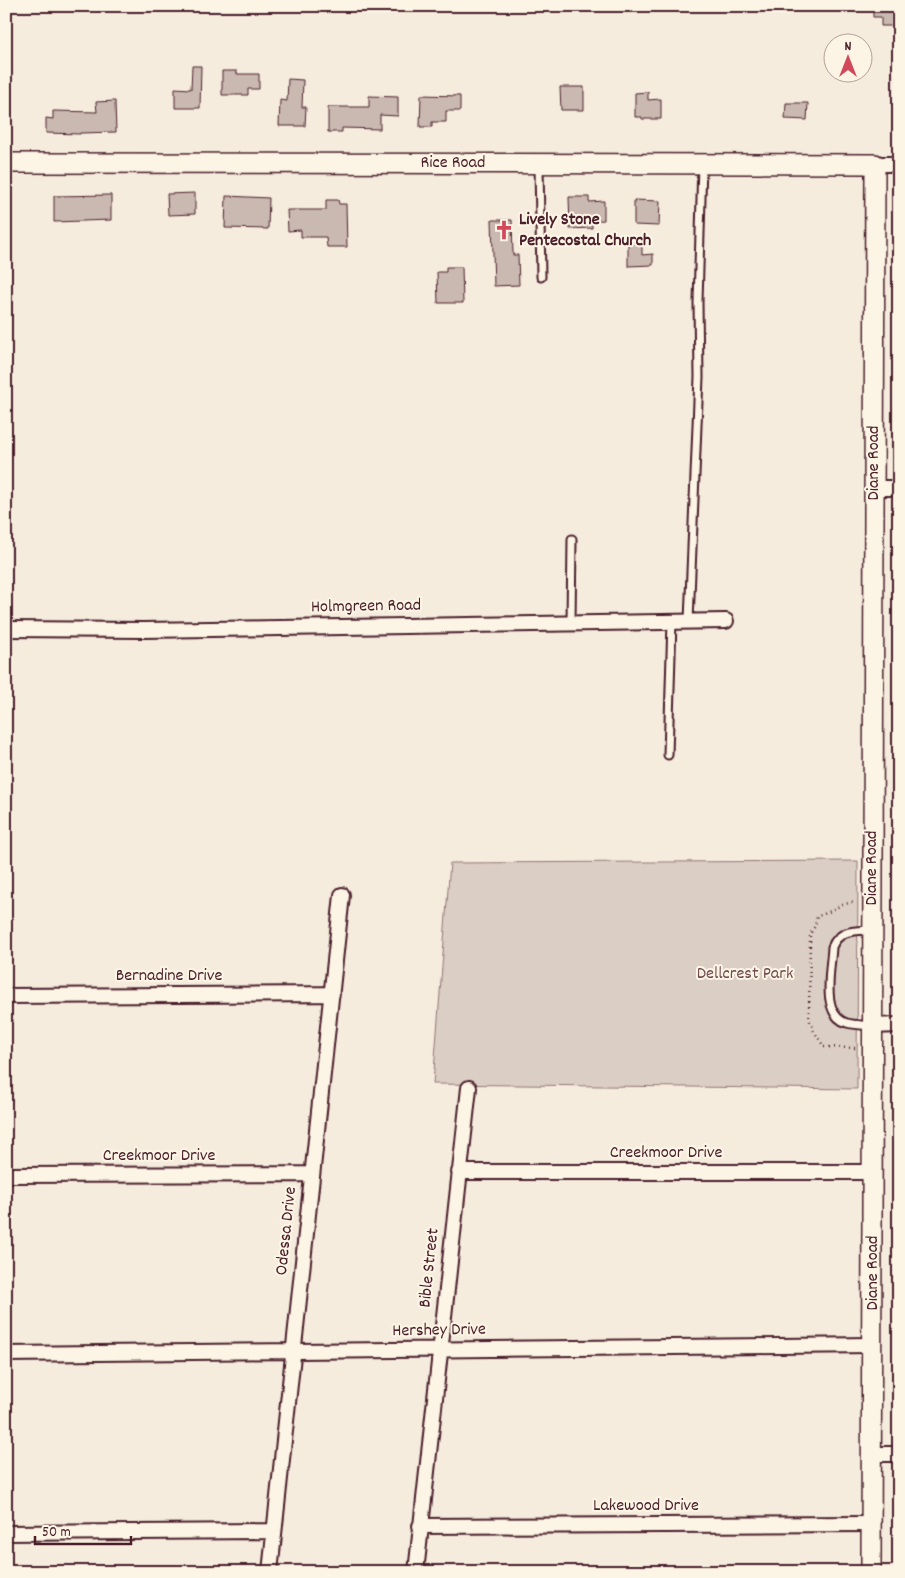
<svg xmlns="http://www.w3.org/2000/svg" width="905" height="1578" font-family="Dekko,sans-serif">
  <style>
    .green { fill: #dbcec4; stroke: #927678 }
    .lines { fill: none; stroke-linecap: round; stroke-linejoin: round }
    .stream { stroke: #8c6e70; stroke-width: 4 }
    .building { fill: #cab9b1; stroke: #4a1f2b }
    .lane-casing { stroke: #4a1f2b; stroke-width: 11 }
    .street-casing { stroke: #4a1f2b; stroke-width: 18 }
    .secondary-casing { stroke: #4a1f2b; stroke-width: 22 }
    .path { stroke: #4a1f2b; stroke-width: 2.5; stroke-dasharray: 1 4; stroke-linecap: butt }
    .lane { stroke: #fcf5e5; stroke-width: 7 }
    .street { stroke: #fcf5e5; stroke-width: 14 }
    .secondary { stroke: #fcf5e5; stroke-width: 19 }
    .labels { text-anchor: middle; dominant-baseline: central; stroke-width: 4; stroke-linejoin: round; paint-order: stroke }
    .street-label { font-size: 18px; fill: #4a1f2b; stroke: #fcf5e5 }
    .poi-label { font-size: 18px; font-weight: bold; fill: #4a1f2b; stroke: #fcf5e5; text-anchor: start }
    .park-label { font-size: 18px; fill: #6e4b51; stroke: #fcf5e5 }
  </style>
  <rect width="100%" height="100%" fill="#f5ecde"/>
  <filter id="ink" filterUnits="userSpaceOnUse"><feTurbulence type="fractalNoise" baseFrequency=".02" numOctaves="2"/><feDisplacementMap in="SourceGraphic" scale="10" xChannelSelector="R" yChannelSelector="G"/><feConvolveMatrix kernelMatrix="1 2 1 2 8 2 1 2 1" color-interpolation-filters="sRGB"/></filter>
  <g filter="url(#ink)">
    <path class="green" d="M858,861L857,1089L433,1084L450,863Z"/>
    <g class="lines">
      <path class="stream" d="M898,516L899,641"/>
    </g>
    <path class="building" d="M873,6H899V19H894V26H881V17H873Z
      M192,66H201L200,108H175V88L191,89Z
      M222,71H237V74H259V89H248V95H222Z
      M288,79L303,80L302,107H306L305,126H279L280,100L287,101Z
      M560,87H584V110H561Z
      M648,92V100L661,99V119H642V117H635V93Z
      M421,95L460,96V111H446V122H432V127H420Z
      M369,96L398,97V116L380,115V129L342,128V132H328V107H369Z
      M115,101L116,132L80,133V134L46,133V118L53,119V111L97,112L96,102Z
      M786,103H808L807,120L785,119Z
      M195,193V214L168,215L167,194Z
      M111,195V220L54,222V196Z
      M226,196L269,198L268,229L225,228Z
      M569,197H589V202L604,201V220L592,221V228L570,229Z
      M326,200H338L339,204H346L347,247H327L326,237H301V230L288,231L287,210H326Z
      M634,200L660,201L659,226L634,225Z
      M492,220H512L513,255H518L519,285L494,286Z
      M642,237V255L653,254V265L628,266V238Z
      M446,267H462L463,303H438L437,272H446Z"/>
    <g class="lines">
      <defs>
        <path id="lane" d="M539,166L541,277
          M689,621L699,377L698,302L702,164
          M571,623L572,539
          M668,755L672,621
          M871,1026C864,1025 855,1025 847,1023C820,1015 831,969 832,947C839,929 856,931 872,930"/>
        <path id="street" d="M875,164H899
          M874,488H899
          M6,629L143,630L726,621
          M6,996L332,994
          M872,1026L899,1025
          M459,1172H873
          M6,1175L312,1174
          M6,1354L873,1345
          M872,1454H899
          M420,1526L871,1524
          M6,1533L274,1531
          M270,1572L342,895
          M416,1572L469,1088"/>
        <path id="secondary" d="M6,163L875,164L871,1572"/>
      </defs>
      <use href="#lane" class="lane-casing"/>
      <use href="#street" class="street-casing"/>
      <use href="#secondary" class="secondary-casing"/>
      <path class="path" d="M855,1048L824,1047L812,1028L809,1018L810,934L815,926L817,916C834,912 838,903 856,902"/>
      <use href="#lane" class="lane"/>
      <use href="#street" class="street"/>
      <use href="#secondary" class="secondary"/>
    </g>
  </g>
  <defs>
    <symbol id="church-bare" viewBox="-9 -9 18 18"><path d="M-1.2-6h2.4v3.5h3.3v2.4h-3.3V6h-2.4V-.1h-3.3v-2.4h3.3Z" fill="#d1495b" stroke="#fcf5e5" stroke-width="2.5" paint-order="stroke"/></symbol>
  </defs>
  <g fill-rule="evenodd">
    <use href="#church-bare" x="490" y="216" width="28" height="28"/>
  </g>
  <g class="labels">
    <g class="street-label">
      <text x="453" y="163">Rice Road</text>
      <text transform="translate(874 463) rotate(-90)">Diane Road</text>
      <text transform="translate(366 607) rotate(-1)">Holmgreen Road</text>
      <text transform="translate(872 868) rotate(-90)">Diane Road</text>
      <text x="169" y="976">Bernadine Drive</text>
      <text x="666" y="1153">Creekmoor Drive</text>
      <text x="159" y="1156">Creekmoor Drive</text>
      <text transform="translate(287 1231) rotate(-84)">Odessa Drive</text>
      <text transform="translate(430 1268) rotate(-84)">Bible Street</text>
      <text transform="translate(873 1273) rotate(-90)">Diane Road</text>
      <text transform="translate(439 1331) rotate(-1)">Hershey Drive</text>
      <text x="646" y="1506">Lakewood Drive</text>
    </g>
    <g class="poi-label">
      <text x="519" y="220">Lively Stone<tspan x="519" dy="21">Pentecostal Church</tspan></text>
    </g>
    <g class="park-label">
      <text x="745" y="974">Dellcrest Park</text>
    </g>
  </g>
  <rect width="905" height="1578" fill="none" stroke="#fcf5e5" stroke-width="25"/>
  <rect x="12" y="12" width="880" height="1553" fill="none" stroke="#4a1f2b" stroke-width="2" filter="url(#ink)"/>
  <g transform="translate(848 58)"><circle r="24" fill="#fcf5e5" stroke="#b59f9b"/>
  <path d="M0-4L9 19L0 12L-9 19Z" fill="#d1495b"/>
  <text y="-8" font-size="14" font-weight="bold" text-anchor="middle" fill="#4a1f2b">N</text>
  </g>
  <path d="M35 1536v8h96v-8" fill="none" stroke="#4a1f2b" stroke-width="2.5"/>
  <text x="42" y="1536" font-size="15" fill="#4a1f2b" stroke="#fcf5e5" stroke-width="4" paint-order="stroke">50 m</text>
</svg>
